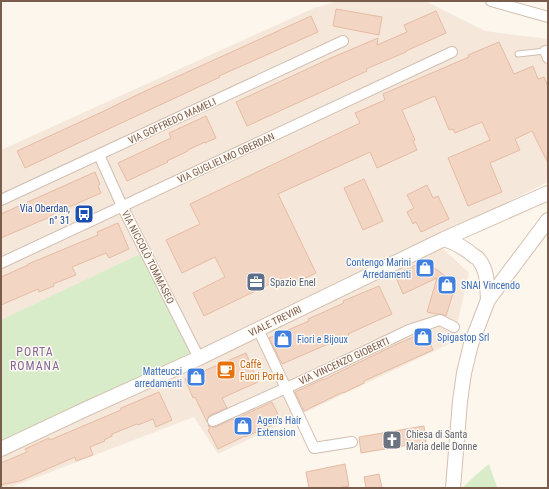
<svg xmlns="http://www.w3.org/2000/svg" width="549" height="489" font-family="'Roboto Condensed',sans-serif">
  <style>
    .residential { fill: #f5e8da }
    .green { fill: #d8ecc9 }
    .building { fill: #f3d5c3; stroke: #e6bba3 }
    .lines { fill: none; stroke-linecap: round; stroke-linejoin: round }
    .lane-casing { stroke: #d1beb0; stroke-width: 7 }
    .street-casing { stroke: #d1beb0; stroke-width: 12 }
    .secondary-casing { stroke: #d6c0b0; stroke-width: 16 }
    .lane { stroke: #fff; stroke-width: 5 }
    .street { stroke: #fff; stroke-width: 10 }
    .secondary { stroke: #fff; stroke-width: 14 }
    .labels { text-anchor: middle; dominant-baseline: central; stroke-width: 3; stroke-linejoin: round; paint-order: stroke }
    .street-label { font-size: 10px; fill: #7a5c4d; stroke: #fffaf3 }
    .transit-label { font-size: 10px; fill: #164399; stroke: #fffaf3; text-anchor: end }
    .shop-label { font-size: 10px; fill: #366cbe; stroke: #fffaf3; text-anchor: start }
    .service-label { font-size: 10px; fill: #4e5e75; stroke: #fffaf3; text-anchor: start }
    .food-label { font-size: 10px; fill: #c56008; stroke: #fffaf3; text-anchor: start }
    .worship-label { font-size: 10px; fill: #5b616d; stroke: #fffaf3; text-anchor: start }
    .quarter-label { font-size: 12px; letter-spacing: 1px; fill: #846695; stroke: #fffaf3 }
  </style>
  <rect width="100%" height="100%" fill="#fdf6ec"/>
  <path class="residential" d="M338,1H425L485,31L548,39V182L433,239L469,273L453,342L218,454L194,417L9,488H1V150L314,8Z"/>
  <path class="green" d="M140,254L192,353L1,442V320Z
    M489,464L497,487L525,488H462L478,473Z"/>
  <path class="building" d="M336,9L382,17L379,35L333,26Z
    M436,11L446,33L406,51V52L366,69L367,71L247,126L236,102L331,58L378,38L377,45L407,32L404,25Z
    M311,16L318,32L219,76L220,77L25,168L17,151L102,112L141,93Z
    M499,42L514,74L533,66L538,79L544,77L548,87V163L532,131L515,139L520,150L490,163L502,192L468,206L448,158L490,140L482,122L455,133L453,129L449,130L435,96L402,110L415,140L413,141L417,150L377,168L370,152L278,194L316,273L286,287L282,278L204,316L193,293L225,277L215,257L182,273L166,240L200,224L190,204L360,123L355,113L385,100L383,94L469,57L468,55Z
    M206,116L216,138L205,143V142L188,150V151L167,161L168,162L127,181L118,163L171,138L169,133Z
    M95,172L100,184L98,186L101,193L51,215L52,216L1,238V214Z
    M364,179L383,221L363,230L344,188Z
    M427,185L433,198L438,196L449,219L421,232L416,222L413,224L407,212L414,208L407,195Z
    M118,223L129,249L109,258L106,253L72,267L76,275L53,284L54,286L39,292L38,289L1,305V277L28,265V264L98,235L97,232Z
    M425,261L456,284L446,316L442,314H436L427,312L437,278L403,294L395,275Z
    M379,286L392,314L348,334L349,335L282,364L269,338L309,321L308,319L344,303L343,301Z
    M425,332L433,350L364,381V383L343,393V392L304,411L295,392L323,379V380L397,344Z
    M246,353L258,382L222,398L227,408L210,415L208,418L207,422L195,397L193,398L185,379Z
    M159,392L172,420L156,427L153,419L138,425L137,424L112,434V436L104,440L105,441L90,447L93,455L76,461L75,457L20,481L1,485V463L27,452L25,449L49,438L50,440L121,410V408Z
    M272,402L281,421L245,437V436L218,449L208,430L210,429L208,425L212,427H216L232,419L233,420Z
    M424,426L426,442L361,453L359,437Z
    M345,464L349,486L338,488H309L306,472Z
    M379,474L382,488H366L364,477Z"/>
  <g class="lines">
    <defs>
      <path id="lane" d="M518,54L545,51"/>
      <path id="street" d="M491,1L548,17
        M545,51L548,58
        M99,155L122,206L199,358
        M1,200L343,41
        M1,263L452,52
        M258,329L314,448L352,442
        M213,421L326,370L409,330L440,320L454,327"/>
      <path id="secondary" d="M444,239C456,243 465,248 474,256C476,257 478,258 479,260C488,271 487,287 488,300
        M1,449L86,409L199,358L444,239L548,193
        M453,488L460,401L464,373L471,344L488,300L548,220"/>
    </defs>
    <use href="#lane" class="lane-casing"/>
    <use href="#street" class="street-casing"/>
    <use href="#secondary" class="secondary-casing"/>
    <use href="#lane" class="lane"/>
    <use href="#street" class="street"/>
    <use href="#secondary" class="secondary"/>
  </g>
  <defs>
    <symbol id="bus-square" viewBox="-11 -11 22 22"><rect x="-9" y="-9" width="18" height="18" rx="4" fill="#1a4fb4" stroke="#fffaf3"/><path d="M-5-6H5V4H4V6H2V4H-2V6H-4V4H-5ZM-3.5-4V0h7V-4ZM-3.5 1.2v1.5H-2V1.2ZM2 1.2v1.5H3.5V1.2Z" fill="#fff"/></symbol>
    <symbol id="shop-square" viewBox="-11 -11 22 22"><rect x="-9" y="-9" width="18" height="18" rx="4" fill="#3f7fe0" stroke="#fffaf3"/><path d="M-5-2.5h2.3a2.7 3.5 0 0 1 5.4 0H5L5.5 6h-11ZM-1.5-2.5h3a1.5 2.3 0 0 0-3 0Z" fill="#fff"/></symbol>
    <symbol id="office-square" viewBox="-11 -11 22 22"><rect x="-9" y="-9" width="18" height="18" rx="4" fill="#5c6f8a" stroke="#fffaf3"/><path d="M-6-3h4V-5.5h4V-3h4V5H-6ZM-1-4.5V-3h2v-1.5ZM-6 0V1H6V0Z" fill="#fff"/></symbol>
    <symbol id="cafe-square" viewBox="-11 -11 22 22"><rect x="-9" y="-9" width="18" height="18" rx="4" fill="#e8710a" stroke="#fffaf3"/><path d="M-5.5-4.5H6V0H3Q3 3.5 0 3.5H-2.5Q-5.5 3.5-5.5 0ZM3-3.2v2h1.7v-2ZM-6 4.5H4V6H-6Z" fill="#fff"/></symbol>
    <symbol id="church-square" viewBox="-11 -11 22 22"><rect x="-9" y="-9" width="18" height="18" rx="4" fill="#6b7280" stroke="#fffaf3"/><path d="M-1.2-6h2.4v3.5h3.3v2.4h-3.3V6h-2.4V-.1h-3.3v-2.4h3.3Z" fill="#fff"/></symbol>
  </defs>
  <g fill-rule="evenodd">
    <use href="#bus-square" x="73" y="203" width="22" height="22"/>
    <use href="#shop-square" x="414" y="257" width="22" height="22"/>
    <use href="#office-square" x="245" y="271" width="22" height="22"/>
    <use href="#shop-square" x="436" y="274" width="22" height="22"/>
    <use href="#shop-square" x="412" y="326" width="22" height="22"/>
    <use href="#shop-square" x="272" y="328" width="22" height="22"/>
    <use href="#cafe-square" x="215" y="359" width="22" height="22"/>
    <use href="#shop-square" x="185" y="366" width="22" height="22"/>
    <use href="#shop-square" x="232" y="415" width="22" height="22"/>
    <use href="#church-square" x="381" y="429" width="22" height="22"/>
  </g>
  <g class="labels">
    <g class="street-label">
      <text transform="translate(172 121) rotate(-25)">VIA GOFFREDO MAMELI</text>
      <text transform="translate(226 158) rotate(-25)">VIA GUGLIELMO OBERDAN</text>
      <text transform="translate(148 257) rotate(63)">VIA NICCOLÒ TOMMASEO</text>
      <text transform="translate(275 321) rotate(-26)">VIALE TREVIRI</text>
      <text transform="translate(344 361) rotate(-25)">VIA VINCENZO GIOBERTI</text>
    </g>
    <g class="transit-label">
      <text x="70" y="208">Via Oberdan,<tspan x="70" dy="12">n° 31</tspan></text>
    </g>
    <g class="shop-label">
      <text x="411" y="262" text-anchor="end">Contengo Marini<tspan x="411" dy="12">Arredamenti</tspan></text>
      <text x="461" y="285">SNAI Vincendo</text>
      <text x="437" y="337">Spigastop Srl</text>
      <text x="297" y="339">Fiori e Bijoux</text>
      <text x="182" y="371" text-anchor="end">Matteucci<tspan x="182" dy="12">arredamenti</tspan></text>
      <text x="257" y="420">Agen's Hair<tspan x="257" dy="12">Extension</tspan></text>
    </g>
    <g class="service-label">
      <text x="270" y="282">Spazio Enel</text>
    </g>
    <g class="food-label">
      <text x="240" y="364">Caffè<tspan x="240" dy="12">Fuori Porta</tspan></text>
    </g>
    <g class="worship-label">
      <text x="406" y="434">Chiesa di Santa<tspan x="406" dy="12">Maria delle Donne</tspan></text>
    </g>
    <g class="quarter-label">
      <text x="35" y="352">PORTA<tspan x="35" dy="14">ROMANA</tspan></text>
    </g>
  </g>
  <rect width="549" height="489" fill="none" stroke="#7a5c4d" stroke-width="4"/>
</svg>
